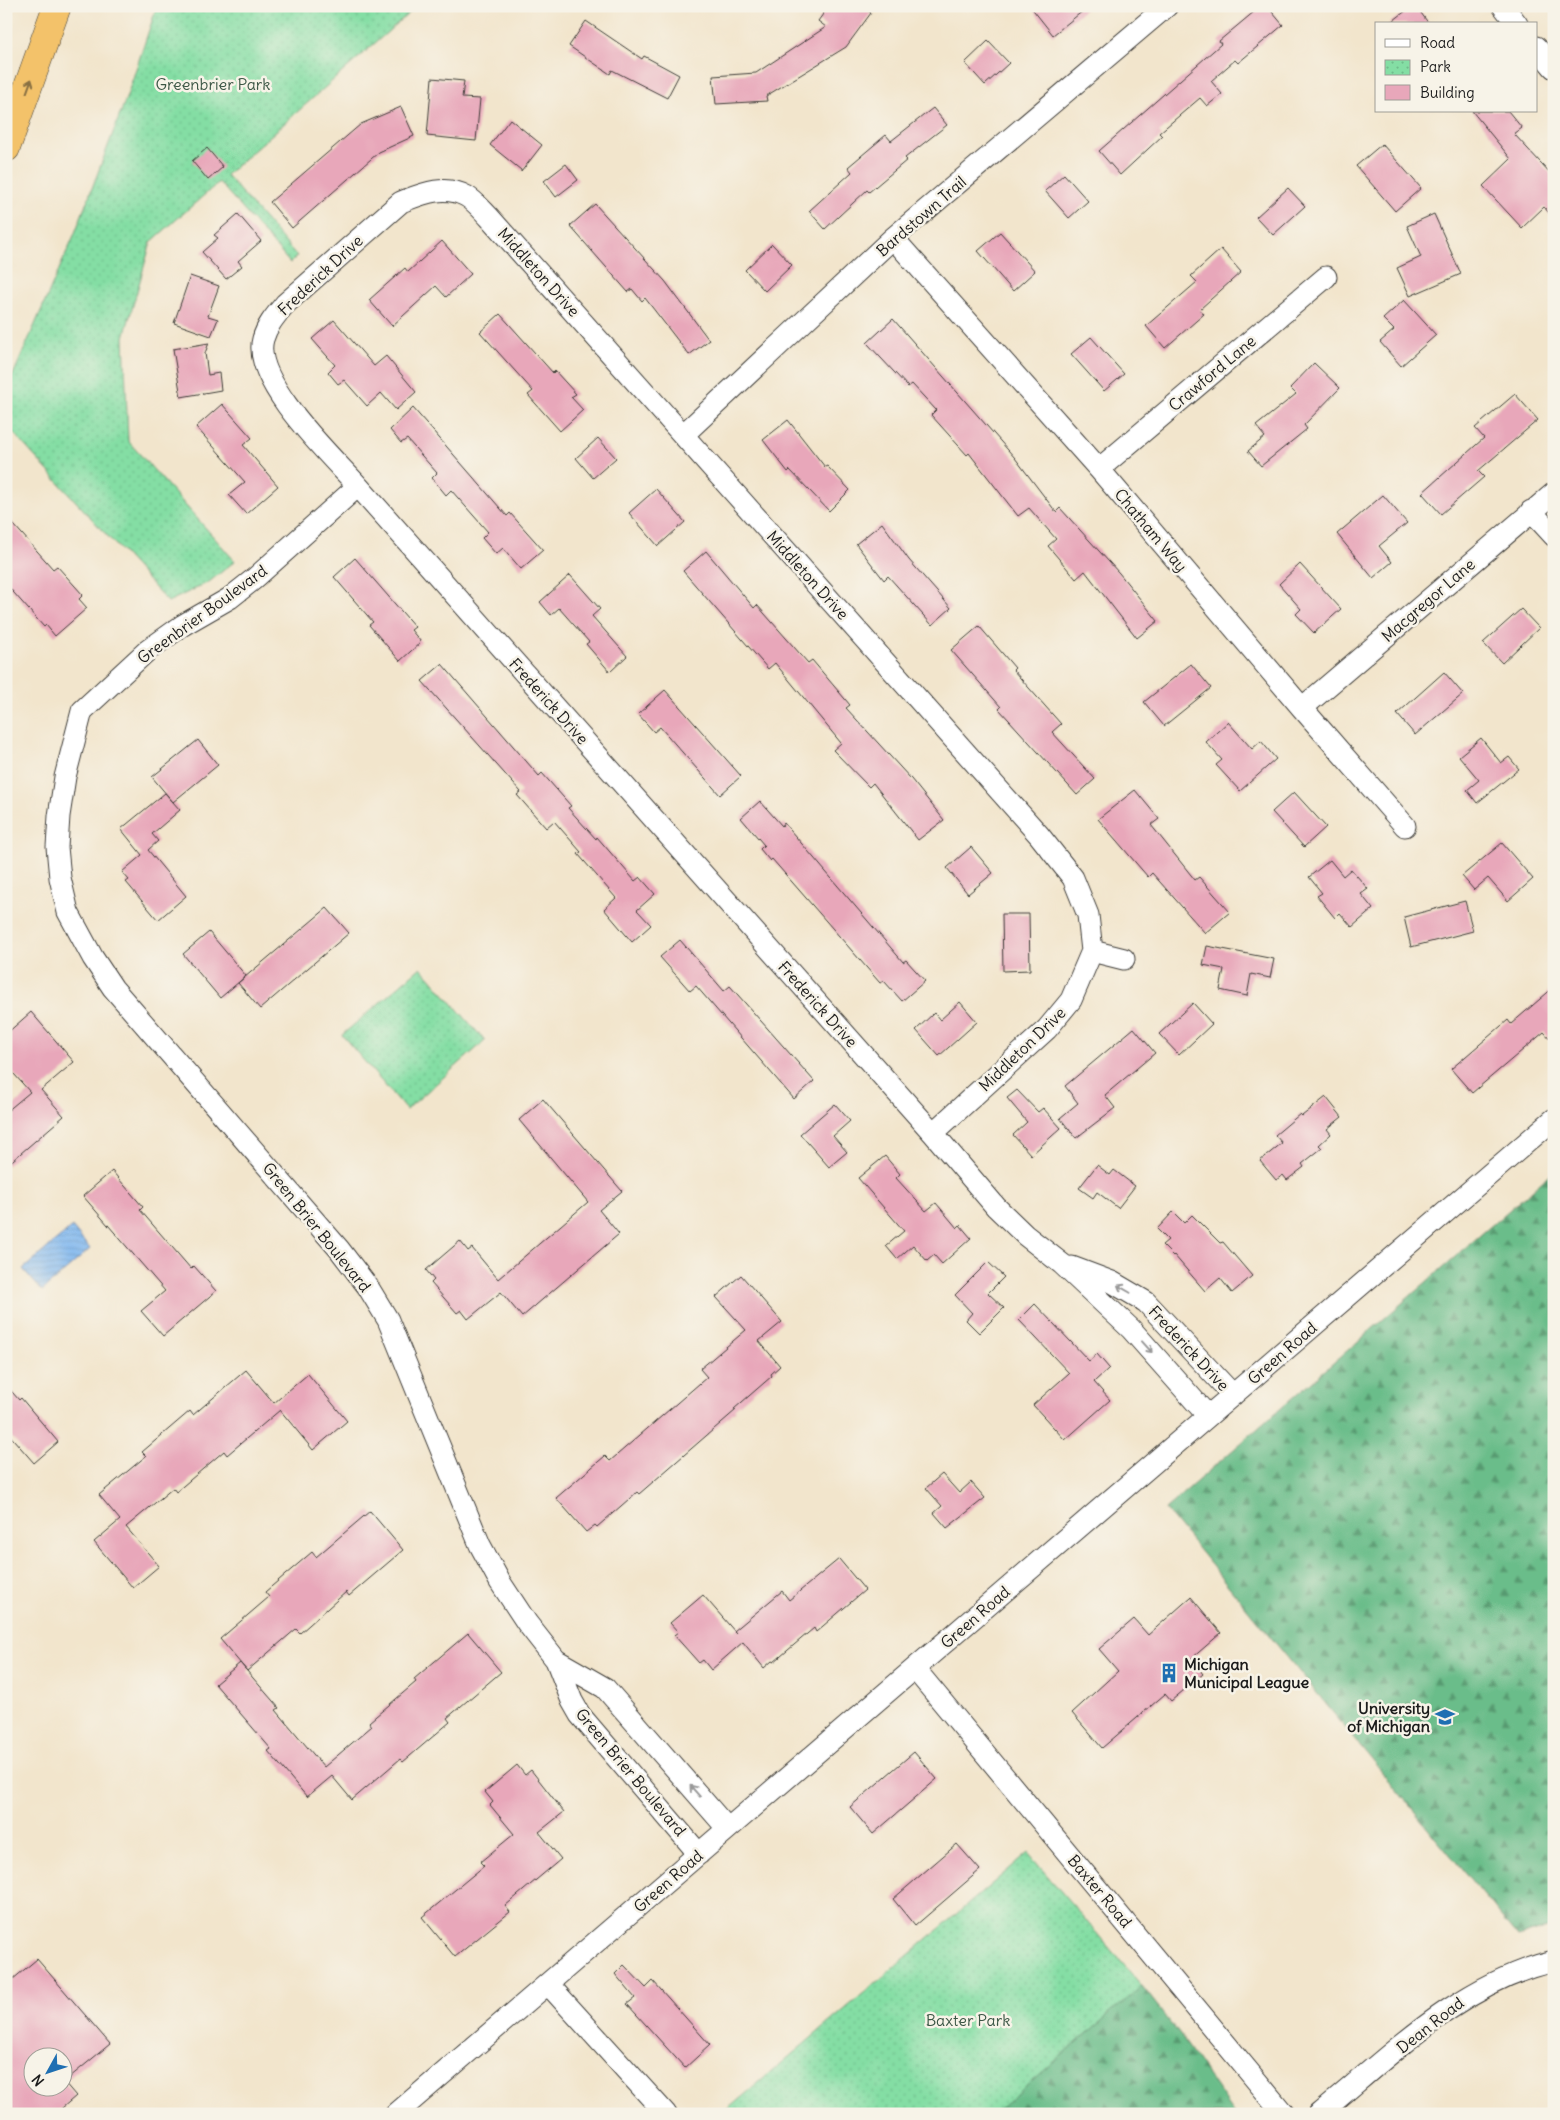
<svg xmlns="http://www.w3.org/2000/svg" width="1560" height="2120" font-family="Delius,sans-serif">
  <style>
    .forest { fill: url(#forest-firs); stroke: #446c53 }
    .park { fill: url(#park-dots); stroke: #507d60 }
    .water { fill: url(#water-rules); stroke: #4e6a86 }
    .building { fill: #e8a7ba; fill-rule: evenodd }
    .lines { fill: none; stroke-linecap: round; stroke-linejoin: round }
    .minor-casing { stroke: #3c3a36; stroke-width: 23 }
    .highway-casing { stroke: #3c3a36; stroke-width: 29 }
    .minor { stroke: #fff; stroke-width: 21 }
    .highway { stroke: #f3c26a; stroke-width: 28 }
    .oneway { stroke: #886f43 }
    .oneway2 { stroke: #999 }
    .labels { text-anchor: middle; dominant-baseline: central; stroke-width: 5; stroke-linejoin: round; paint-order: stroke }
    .park-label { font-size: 16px; fill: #3b5645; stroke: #f7f3e8 }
    .street-label { font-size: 16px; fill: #1c1c1c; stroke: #f7f3e8 }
    .poi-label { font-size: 16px; font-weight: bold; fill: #1c1c1c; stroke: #f7f3e8; text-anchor: start }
  </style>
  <defs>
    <pattern id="forest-firs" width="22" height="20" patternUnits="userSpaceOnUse" patternTransform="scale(1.25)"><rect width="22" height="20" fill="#6bbd8a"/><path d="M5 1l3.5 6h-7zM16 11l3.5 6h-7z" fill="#579970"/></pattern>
    <pattern id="park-dots" width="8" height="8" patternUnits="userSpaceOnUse" patternTransform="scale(1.25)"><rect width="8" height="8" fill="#84dea4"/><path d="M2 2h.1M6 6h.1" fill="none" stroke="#71be8d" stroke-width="1.8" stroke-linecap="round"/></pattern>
    <pattern id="water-rules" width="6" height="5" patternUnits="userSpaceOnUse" patternTransform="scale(1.25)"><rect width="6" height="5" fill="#80b7ef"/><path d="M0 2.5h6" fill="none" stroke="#6e9dcc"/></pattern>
  </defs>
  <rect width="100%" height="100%" fill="#f7f3e8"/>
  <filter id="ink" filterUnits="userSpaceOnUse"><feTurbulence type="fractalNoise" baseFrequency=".02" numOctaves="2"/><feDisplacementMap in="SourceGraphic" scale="10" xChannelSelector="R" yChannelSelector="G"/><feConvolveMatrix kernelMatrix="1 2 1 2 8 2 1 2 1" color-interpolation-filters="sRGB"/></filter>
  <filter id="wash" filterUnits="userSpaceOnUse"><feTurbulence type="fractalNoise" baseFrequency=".0096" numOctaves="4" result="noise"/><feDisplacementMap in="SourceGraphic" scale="20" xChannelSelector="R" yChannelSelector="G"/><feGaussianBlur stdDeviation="1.12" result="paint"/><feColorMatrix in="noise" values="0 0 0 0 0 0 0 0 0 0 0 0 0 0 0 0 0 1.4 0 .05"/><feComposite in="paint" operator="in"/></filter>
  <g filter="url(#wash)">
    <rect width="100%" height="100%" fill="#f2e5cc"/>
    <path class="forest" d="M1554,1171V1925L1518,1937L1165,1509Z
      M1142,1986L1180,2035L1235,2114H994Z"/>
    <path class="park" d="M157,6H417L226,175L297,256L290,263L219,182L151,242L124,337L128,441L235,561L209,582L168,602L6,425V391L75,233L127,96Z
      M421,967L485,1041L406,1110L342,1035Z
      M1028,1853L1142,1986L994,2114H722Z"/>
    <path class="water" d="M72,1227L90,1249L42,1291L23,1269Z"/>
    <g id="blocks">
      <path class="building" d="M829,6H863L871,13L846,47L766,96L767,101L716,104L713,76L756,73L826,27L818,21Z
        M1030,6H1089L1053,35Z
        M1261,6H1267L1283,25L1238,63L1235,60L1211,81L1222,94L1207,106L1200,98L1159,133L1162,136L1120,175L1099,151L1221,44L1219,41Z
        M1412,6H1416L1429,24H1389Z
        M586,21L642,59L644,56L679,75L667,98L612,70L610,74L569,46Z
        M988,41L1009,63L985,85L965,63Z
        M432,78L464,81L462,98L480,99L476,141L427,136Z
        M401,107L414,136L379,152L292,228L270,202L361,124Z
        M933,108L947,125L905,158L907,160L869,192L867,190L825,229L809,211L852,172L848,167L886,135L891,141Z
        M1472,111H1508L1522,128L1514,134L1554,177V219L1544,207L1522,228L1483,186L1511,159Z
        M510,119L542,145L521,172V170L490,145Z
        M1382,144L1421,188L1395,211L1356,166Z
        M207,148L223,167L208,180L192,161Z
        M566,164L578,180L556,197L544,181Z
        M1064,174L1088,201L1069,218L1045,191Z
        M1288,188L1305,206L1273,235L1256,217Z
        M595,204L665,281L709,340L689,355L645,298L642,301L632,289L628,292L570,226Z
        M238,214L261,241L238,261L242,266L226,279L202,252L218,238L214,235Z
        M1434,214L1461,274L1410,296L1397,268L1421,257L1407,226Z
        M1000,232L1035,271L1013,291L978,251Z
        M442,241L471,274L446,297L436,286L392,326L369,300L405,268L408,272Z
        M772,244L792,265L765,291L745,270Z
        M1221,249L1241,272L1200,309L1204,314L1165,348L1146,326L1197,282L1191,276Z
        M190,276L219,286L208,316L218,319L211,336L174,323Z
        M1404,300L1436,335L1401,366L1380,342L1394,330L1383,319Z
        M500,314L553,373L555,371L576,394L571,397L583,410L560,431L528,395L533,391L480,332Z
        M893,319L1015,458L1056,512L1060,508L1119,573L1158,621L1137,638L1085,571L1076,579L1048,546L1056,539L1029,508L1018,516L969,453L967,455L931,415L936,410L912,384L908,387L867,343Z
        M334,320L374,366L386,356L416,392L396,410L381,393L367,406L344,380L338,384L328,372L335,365L312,339Z
        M1091,337L1124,374L1104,391L1071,354Z
        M209,343L205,353L208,375L219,373L221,390L181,397L173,349Z
        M1314,363L1340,388L1304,425L1307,429L1261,466L1248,451L1265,437L1256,426L1296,394L1290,388Z
        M1515,394L1538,420L1478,471L1484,477L1441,514L1422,493L1484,438L1475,428Z
        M222,404L252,438L243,445L278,486L246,514L229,495L245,482L196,427Z
        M413,408L507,516L510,513L543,550L521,569L503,548L496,554L482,538L488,532L451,490L446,495L432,478L437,473L407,439L401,443L390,430Z
        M788,420L825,467L827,466L850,490L829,511L790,470L788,472L763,440Z
        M598,438L616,458L593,478L576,458Z
        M656,489L685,522L658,546L629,513Z
        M1383,495L1407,523L1379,546L1392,562L1373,578L1337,534Z
        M6,516L53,569L57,566L83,595L79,599L87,608L55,636L46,625L44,627L6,584Z
        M882,523L909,560L951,608L932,625L888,576L884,580L856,544Z
        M706,551L754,608L757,605L808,663L812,660L850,705L846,708L911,779L944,820L918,840L873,783L869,787L833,750L841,743L775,663L768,669L683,571Z
        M355,558L415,627L411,630L421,642L400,661L369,625L373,622L334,577Z
        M1300,564L1341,609L1314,633L1296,614L1301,609L1279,584Z
        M570,575L600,609L592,616L627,656L610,672L586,644L589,642L559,608L551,615L540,602Z
        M1521,609L1539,628L1502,663L1483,643Z
        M979,626L1015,668L1013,670L1061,724L1052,732L1095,779L1077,795L999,709L1001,707L951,650Z
        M442,664L539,776L542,773L571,806L568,808L596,839L597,837L635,881L640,877L655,894L637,910L651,925L632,942L604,909L616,898L578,854L581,852L554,821L546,828L517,795L521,792L422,681Z
        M1191,664L1211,688L1164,726L1144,702Z
        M1444,672L1463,694L1415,735L1397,714Z
        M665,690L741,776L720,795L660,727L654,732L638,714Z
        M1228,722L1252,749L1261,741L1276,759L1240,791L1216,765L1222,760L1206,742Z
        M1481,738L1501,763L1509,757L1519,769L1477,803L1467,790L1479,780L1459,756Z
        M198,740L218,765L173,802L152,777Z
        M1135,790L1159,819L1151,825L1195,880L1199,877L1230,912L1205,933L1152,873L1148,877L1098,819Z
        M1294,792L1326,827L1304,847L1272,812Z
        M165,793L180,810L152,834L158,841L148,850L186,896L158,920L126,882L129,880L122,872L142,855L121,829Z
        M760,801L782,826L784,823L903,962L906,960L925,981L902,1001L884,981L880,983L772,859L770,861L760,849L764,845L741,818Z
        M1502,843L1533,879L1508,901L1488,878L1474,890L1462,876Z
        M971,847L993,873L968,894L947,868Z
        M1330,860L1343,876L1351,869L1368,889L1361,894L1373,909L1352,927L1340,913L1335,918L1317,896L1322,893L1309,877Z
        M1465,901L1473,931L1411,947L1404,917Z
        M327,908L349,933L260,1009L238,983Z
        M1002,914H1029L1030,970L1003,971Z
        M209,932L246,976L220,998L183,954Z
        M680,940L724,991L730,986L814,1081L794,1099L696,986L690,991L660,957Z
        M1207,946L1274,959L1270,978L1251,974L1247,996L1220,990L1224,969L1203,965Z
        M1554,987V1043L1544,1032L1472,1093L1451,1069L1508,1020L1511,1024Z
        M960,1002L977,1022L939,1056L916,1030L934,1013L940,1020Z
        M1193,1003L1212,1024L1179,1055L1159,1034Z
        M31,1012L74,1062L41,1090L64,1116L6,1166V1112L30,1092L6,1065V1034Z
        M1134,1028L1155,1053L1105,1095L1115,1108L1076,1138L1060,1118L1078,1103L1065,1086Z
        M1017,1090L1038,1112L1043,1108L1061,1128L1031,1155L1013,1135L1027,1122L1007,1098Z
        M1326,1097L1342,1117L1327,1129L1331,1134L1319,1145L1322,1148L1302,1164L1304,1167L1287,1180L1283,1175L1276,1180L1260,1161L1282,1143L1275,1135L1300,1114L1302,1116Z
        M543,1099L622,1191L599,1210L619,1234L522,1317L501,1292L468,1319L461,1310L457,1313L431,1283L434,1280L426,1270L460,1241L468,1251L472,1248L498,1279L588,1202L519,1120Z
        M835,1104L850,1121L833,1136L847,1152L829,1167L800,1134Z
        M885,1156L900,1174L896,1178L926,1211L936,1203L957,1228L960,1225L971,1238L942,1264L934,1255L927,1261L913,1245L897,1259L886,1246L904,1231L858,1178Z
        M1097,1165L1110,1175L1114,1170L1135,1186L1118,1208L1097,1192L1093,1198L1079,1188Z
        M112,1171L143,1207L140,1210L191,1269L194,1266L216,1291L163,1336L141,1311L165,1291L83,1196Z
        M1173,1212L1184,1223L1192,1215L1220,1243L1223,1242L1252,1276L1232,1293L1220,1278L1205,1291L1174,1255L1173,1256L1162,1245L1168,1240L1157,1229Z
        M988,1262L1004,1277L988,1293L1004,1308L979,1333L966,1320L972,1313L955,1295Z
        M741,1275L782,1322L759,1341L780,1366L771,1374L772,1376L734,1409L736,1410L639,1494L637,1492L597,1527L595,1525L586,1532L556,1498L605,1456L610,1461L707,1377L700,1369L746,1330L716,1297Z
        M1035,1304L1089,1361L1097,1354L1109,1368L1094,1382L1110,1400L1065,1440L1033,1405L1069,1373L1019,1320Z
        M246,1370L274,1403L308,1374L347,1421L313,1450L280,1410L227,1455L224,1451L176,1492L173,1488L126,1527L159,1566L133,1588L94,1542L120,1520L99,1495L146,1456L142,1452L190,1411L193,1415Z
        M6,1385L19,1400L21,1398L58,1442L34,1463L6,1431Z
        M942,1474L959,1493L971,1482L985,1498L947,1528L934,1513L942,1506L926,1488Z
        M370,1511L403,1550L349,1596L346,1592L300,1633L296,1629L247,1671L220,1639L269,1597L265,1592L312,1552L316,1557Z
        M839,1559L865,1590L816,1632L814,1628L774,1662L772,1661L764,1668L743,1642L711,1670L703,1660L699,1663L674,1635L678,1632L670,1623L703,1595L736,1633L734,1631L782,1591L789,1600Z
        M1191,1597L1221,1633L1191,1659L1203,1674L1171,1701L1165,1694L1102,1748L1072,1713L1118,1671L1099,1649L1134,1619L1148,1635Z
        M468,1633L501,1672L447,1718L450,1722L403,1762L400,1759L352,1800L332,1776L307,1797L268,1751L271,1749L215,1684L240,1663L279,1708L276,1710L324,1767L372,1726L369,1722L416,1682L414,1679Z
        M914,1752L937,1779L873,1834L850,1807Z
        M517,1765L525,1775L531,1770L564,1812L539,1832L561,1859L505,1906L510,1912L455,1957L422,1917L484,1866L480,1862L514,1834L490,1805L493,1802L485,1792Z
        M957,1844L980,1870L915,1926L893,1899Z
        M37,1959L110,2044L64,2082L76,2096L55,2114H6V1985ZM32,2058H62V2088H32Z
        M624,1965L646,1988L653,1981L710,2045L685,2068L627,2004L635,1998L615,1974Z"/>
    </g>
  </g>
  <g filter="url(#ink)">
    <use href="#blocks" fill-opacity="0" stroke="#3c3a36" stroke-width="1"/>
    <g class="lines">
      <defs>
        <path id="minor" d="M1503,6L1517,24
          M1536,47L1554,68
          M893,238L1099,469L1302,708L1405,826
          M683,435L893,238L1167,6
          M1099,469L1326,277
          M358,486L254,579L230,598L183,625L148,650L82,711L65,777L59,816L57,847L60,878L68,912L93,958L113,988L339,1249L368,1287L388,1320L480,1545L500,1582L527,1623L556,1660L572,1701L580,1715L699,1854
          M1531,511L1554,536
          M1302,708L1554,493
          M1092,951L1124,959
          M933,1133L1047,1029L1071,1000L1092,951L1088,915L1073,878L1039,835L489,217C482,210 474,200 466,196C444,184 422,194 401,202L285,304C276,315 267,325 263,339C251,381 332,457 358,486L933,1133L996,1207L1025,1235L1062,1264L1131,1329L1208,1416
          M1072,1267L1112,1282L1146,1302L1233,1395
          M556,1660L605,1688L727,1828
          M915,1669L1284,2114
          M548,1984L666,2114
          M396,2114L1554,1119
          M1319,2114C1391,2055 1461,1983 1554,1961"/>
        <path id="highway" d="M6,148L57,6"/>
      </defs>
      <use href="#minor" class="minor-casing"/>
      <use href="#highway" class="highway-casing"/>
      <use href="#minor" class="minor"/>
      <use href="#highway" class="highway"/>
    </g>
    <defs><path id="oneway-shaft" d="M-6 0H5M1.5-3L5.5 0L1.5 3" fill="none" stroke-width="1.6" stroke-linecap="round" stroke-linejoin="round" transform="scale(1.25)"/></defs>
    <use class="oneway" href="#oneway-shaft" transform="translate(29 86) rotate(-70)"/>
    <g class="oneway2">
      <use href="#oneway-shaft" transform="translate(1124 1289) rotate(-150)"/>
      <use href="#oneway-shaft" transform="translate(1147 1347) rotate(48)"/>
      <use href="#oneway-shaft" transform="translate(695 1791) rotate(-131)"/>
    </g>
  </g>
  <defs>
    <symbol id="building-bare" viewBox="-9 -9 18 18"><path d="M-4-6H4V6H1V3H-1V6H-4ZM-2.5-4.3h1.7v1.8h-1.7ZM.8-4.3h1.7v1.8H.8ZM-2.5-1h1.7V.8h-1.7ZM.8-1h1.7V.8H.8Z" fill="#1f6fb2" stroke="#f7f3e8" stroke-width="2.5" paint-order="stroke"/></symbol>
    <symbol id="university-bare" viewBox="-9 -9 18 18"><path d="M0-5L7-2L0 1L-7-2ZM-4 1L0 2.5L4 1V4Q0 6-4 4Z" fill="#1f6fb2" stroke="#f7f3e8" stroke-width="2.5" paint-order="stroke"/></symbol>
  </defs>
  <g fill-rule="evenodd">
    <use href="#building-bare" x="1155" y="1659" width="28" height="28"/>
    <use href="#university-bare" x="1431" y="1703" width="28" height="28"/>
  </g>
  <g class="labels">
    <g class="park-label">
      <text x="213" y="84">Greenbrier Park</text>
      <text x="968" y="2020">Baxter Park</text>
    </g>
    <g class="street-label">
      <text transform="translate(921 216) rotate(-41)">Bardstown Trail</text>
      <text transform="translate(539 272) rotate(48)">Middleton Drive</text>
      <text transform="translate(320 275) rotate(-43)">Frederick Drive</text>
      <text transform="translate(1212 373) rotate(-40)">Crawford Lane</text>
      <text transform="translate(1151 530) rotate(50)">Chatham Way</text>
      <text transform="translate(808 575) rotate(48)">Middleton Drive</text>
      <text transform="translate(1428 600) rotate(-41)">Macgregor Lane</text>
      <text transform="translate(202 614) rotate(-36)">Greenbrier Boulevard</text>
      <text transform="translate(549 701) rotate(48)">Frederick Drive</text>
      <text transform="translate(818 1004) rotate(48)">Frederick Drive</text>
      <text transform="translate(1022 1049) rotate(-44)">Middleton Drive</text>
      <text transform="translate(317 1227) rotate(51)">Green Brier Boulevard</text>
      <text transform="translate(1189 1348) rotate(47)">Frederick Drive</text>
      <text transform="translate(1282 1353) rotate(-41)">Green Road</text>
      <text transform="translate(975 1617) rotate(-41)">Green Road</text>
      <text transform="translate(631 1772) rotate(50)">Green Brier Boulevard</text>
      <text transform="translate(668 1881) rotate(-41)">Green Road</text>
      <text transform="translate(1100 1891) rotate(50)">Baxter Road</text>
      <text transform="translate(1430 2025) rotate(-38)">Dean Road</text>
    </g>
    <g class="poi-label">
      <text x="1184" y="1664">Michigan<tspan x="1184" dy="18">Municipal League</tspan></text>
      <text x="1430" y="1708" text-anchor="end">University<tspan x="1430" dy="18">of Michigan</tspan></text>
    </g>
  </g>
  <rect width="1560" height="2120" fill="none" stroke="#f7f3e8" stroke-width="25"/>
  <rect x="1375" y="22" width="162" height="90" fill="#f7f3e8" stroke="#9f9d96"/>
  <rect x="1385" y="39" width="25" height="8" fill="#ffffff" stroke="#9f9d96"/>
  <text x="1420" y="48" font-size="15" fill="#1c1c1c">Road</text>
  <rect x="1385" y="60" width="25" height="15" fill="url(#park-dots)" stroke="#9f9d96"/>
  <text x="1420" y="72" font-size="15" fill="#1c1c1c">Park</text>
  <rect x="1385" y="85" width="25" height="15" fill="#e8a7ba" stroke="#9f9d96"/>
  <text x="1420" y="98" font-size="15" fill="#1c1c1c">Building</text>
  <g transform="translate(48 2072) rotate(230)"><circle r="24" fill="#f7f3e8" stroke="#9f9d96"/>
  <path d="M0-4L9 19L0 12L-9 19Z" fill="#1f6fb2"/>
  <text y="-8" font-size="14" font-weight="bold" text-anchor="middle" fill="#1c1c1c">N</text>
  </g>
</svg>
